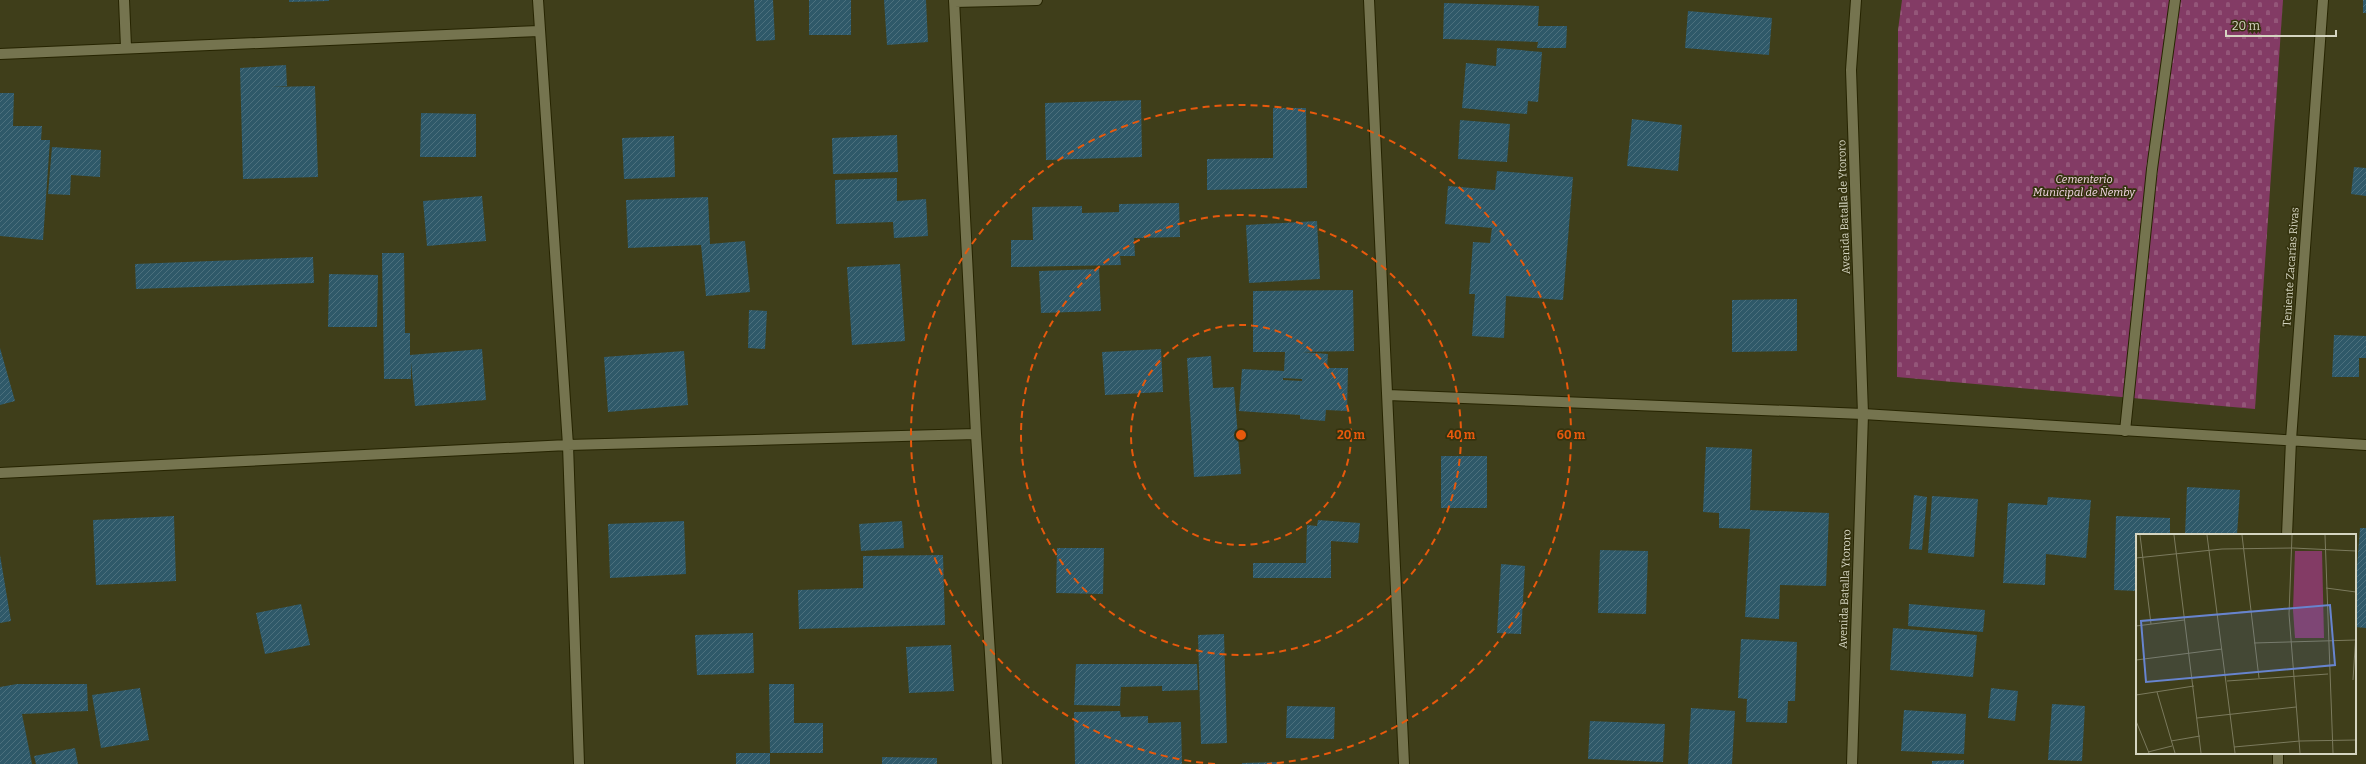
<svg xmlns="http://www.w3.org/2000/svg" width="2366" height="764" font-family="Bitter,serif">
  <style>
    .cemetery { fill: url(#cemetery-stones) }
    .building { fill: url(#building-hatch); fill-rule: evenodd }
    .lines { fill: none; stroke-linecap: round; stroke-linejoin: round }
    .service-casing { stroke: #262401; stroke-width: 12 }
    .minor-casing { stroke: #262401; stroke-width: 12 }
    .tertiary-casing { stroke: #262401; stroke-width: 12 }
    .service { stroke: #75744f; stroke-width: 10 }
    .minor { stroke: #75744f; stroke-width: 10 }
    .tertiary { stroke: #75744f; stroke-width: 10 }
    .ring { fill: none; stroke: #e8590c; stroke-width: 2; stroke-dasharray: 7 5 }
    .labels { text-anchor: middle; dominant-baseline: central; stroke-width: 3.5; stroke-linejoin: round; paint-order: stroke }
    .park-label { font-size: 11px; font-style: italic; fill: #f5d9e7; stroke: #35330f }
    .street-label { font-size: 11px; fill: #d5d5c1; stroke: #35330f }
    .inset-road { fill: none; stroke: #7b7a5d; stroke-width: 1 }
    .view { fill: #6784cf; fill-opacity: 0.15; stroke: #6784cf; stroke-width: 2 }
    .inset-edge { fill: none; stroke: #d5d5c1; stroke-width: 2 }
    .centre { fill: #e8590c; stroke: #35330f; stroke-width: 2 }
    .ring-label { font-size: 12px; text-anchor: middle; font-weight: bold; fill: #e8590c; stroke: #35330f; stroke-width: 3.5; stroke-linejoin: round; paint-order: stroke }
  </style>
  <defs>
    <pattern id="cemetery-stones" width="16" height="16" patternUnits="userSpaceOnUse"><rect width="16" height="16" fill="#833b65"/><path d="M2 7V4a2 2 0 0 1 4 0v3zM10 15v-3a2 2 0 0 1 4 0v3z" fill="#945679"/></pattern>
    <pattern id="building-hatch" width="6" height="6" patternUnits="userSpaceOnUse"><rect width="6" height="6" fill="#2f5969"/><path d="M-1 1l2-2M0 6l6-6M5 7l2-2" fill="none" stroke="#4c707d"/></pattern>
  </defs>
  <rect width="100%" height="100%" fill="#3f3e1a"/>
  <path class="cemetery" d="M1902,0H2283L2255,409L1897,377L1898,30Z"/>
  <path class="building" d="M289,0H329V1L289,2Z
    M754,0H773L775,40L756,41Z
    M809,0H851V35H809Z
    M884,0H926L928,42L887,45Z
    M2363,0H2366V13H2363Z
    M1444,3L1539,6L1538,26H1567L1566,48H1537L1538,42L1443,39Z
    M1688,11L1772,18L1769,55L1685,48Z
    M1497,48L1542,52L1538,102L1528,101L1527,114L1462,108L1466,63L1496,66Z
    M286,65L287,86L271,87L315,86L318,177L243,179L240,68Z
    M0,93H14L13,126H42L41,140H50L43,240L0,236Z
    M1141,100L1142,157L1046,160L1045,103Z
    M1273,108H1306L1307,188L1207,190V159L1273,158Z
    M421,113L476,114V157H420Z
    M1632,119L1682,125L1678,171L1627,166Z
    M1460,120L1510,124L1507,162L1458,159Z
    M897,135L898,172L833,174L832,138Z
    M674,136L675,177L624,179L622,138Z
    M52,147L101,150L100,177L71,175L70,195L48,194Z
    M2354,167L2366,168V196L2351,194Z
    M1497,171L1573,177L1563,300L1506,296L1504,338L1472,336L1475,294H1469L1473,242L1490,243L1492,228L1445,224L1448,186L1495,190Z
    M897,178V201L926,199L928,236L894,238L893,222L836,224L835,180Z
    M482,196L486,241L427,246L423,201Z
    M708,197L710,244L745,241L750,292L706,296L701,245L628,248L626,200Z
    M1179,203L1180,237L1134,238L1135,256H1120L1121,265L1011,267V240H1033L1032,207L1082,206V213L1119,212V204Z
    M1317,221L1320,279L1249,283L1246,225Z
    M382,253H404L405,333H410V355L482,349L486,400L415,406L411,362V379H384Z
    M313,257L314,283L136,289L135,264Z
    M900,264L905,341L852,345L847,267Z
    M1099,269L1101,311L1041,313L1039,271Z
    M329,274L378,275L377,327H328Z
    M1353,290L1354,351L1302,352L1328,354L1327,368H1348L1347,411L1326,410L1325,421L1300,419V415L1239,411L1242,369L1284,371L1285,352H1253V291ZM1283,378L1302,379V381L1283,380Z
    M1797,299V351L1732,352V300Z
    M749,310L767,311L765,349L748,348Z
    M2334,335L2366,336V358H2359V377H2332Z
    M0,348L15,401L0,405Z
    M1161,349L1163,392L1105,395L1102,352Z
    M684,351L688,405L608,412L604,357Z
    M1211,356L1213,388L1234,387L1241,474L1194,477L1187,358Z
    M1706,447L1752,449L1750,510L1829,513L1826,586L1780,585L1779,619L1745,617L1750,529L1719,528V513L1703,512Z
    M1441,456H1487V508H1441Z
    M2187,487L2240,490L2237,535H2185Z
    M1914,495L1927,497L1922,550L1909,549Z
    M1932,496L1978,499L1974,557L1928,553Z
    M2048,497L2091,500L2086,558L2046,554L2045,585L2003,583L2008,503L2047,505Z
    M174,516L176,581L96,585L93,520Z
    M2116,516L2170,518V535H2137V591L2114,590Z
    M1318,520L1360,523L1358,543L1331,541V578H1253V563H1306L1307,525L1317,526Z
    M684,521L686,574L610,578L608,524Z
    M902,521L904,548L861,551L859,524Z
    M2360,528H2366V628L2355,627V593Z
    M1057,548H1104L1103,594L1056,593Z
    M1600,550L1648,551L1646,614L1598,613Z
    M0,555L11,621L0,623Z
    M943,555L945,625L799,629L798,590L863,588V556Z
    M1501,564L1525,566L1521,634L1497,633Z
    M301,604L310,645L265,654L256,613Z
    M1909,604L1985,610L1983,632L1908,626Z
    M1893,628L1977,635L1973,677L1890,670Z
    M753,633L754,673L697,675L695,635Z
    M1224,634L1227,743L1201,744L1198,635Z
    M1741,639L1797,642L1795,701H1788L1787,723L1746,722L1747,699L1738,698Z
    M951,645L954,691L909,693L906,647Z
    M1076,664H1197L1198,690L1162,691V686L1121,687L1120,706L1074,705Z
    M17,684H87L88,711L22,714L32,764H0V687Z
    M769,684H794V723H823V753H770Z
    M140,688L149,740L101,748L92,695Z
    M1991,688L2018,691L2015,721L1988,718Z
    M2052,704L2085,706L2082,761L2048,760Z
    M1287,706L1335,707L1334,739L1286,738Z
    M1691,708L1735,711L1732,764H1688Z
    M1904,710L1966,714L1964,754L1901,751Z
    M1120,711L1121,717L1148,716V723L1181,722L1182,764H1075L1074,712Z
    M1590,721L1665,724L1663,762L1588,759Z
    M75,748L78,764H36L34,756Z
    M736,753H770V764H736Z
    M882,757L937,758V764H882Z
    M1964,760V764H1932V761Z
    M1277,762V764H1242V763Z"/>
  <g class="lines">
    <defs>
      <path id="service" d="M2125,431L2152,169L2175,0"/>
      <path id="minor" d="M124,0L126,47
        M538,0L568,445L579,764
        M954,0L976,434L997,764
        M1369,0L1404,764
        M954,2L1037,0
        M0,54L539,31
        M1388,395L1863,414L2366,445
        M0,473L568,445L976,434
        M2287,535L2291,440L2323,0
        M2278,764V753"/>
      <path id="tertiary" d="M1852,764L1863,414L1851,70L1856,0"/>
    </defs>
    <use href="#service" class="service-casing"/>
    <use href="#minor" class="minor-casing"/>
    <use href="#tertiary" class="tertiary-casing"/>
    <use href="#service" class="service"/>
    <use href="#minor" class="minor"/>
    <use href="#tertiary" class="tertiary"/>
  </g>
  <g class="ring">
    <circle cx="1241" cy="435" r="110"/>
    <circle cx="1241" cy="435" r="220"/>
    <path d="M1215 764A330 330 0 1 1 1267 764"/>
  </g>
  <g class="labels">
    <g class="park-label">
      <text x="2084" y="179">Cementerio<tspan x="2084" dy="13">Municipal de Ñemby</tspan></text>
    </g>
    <g class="street-label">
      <text transform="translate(1844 207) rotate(-92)">Avenida Batalla de Ytororo</text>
      <text transform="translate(2291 267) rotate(-86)">Teniente Zacarías Rivas</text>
      <text transform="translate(1845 589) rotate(-88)">Avenida Batalla Ytororo</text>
    </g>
  </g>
  <g transform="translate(2136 534)">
    <rect width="220" height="220" fill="#3f3e1a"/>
    <path d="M159,17H186L188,104H159L157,76Z" fill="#833b65"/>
    <path class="inset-road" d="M4,1L15,90M38,1L65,219M71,1L99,219M106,1L123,144M156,1L153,80L164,219M189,1L197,219M0,24L86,15L157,14L220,17M190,54L220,58M81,81L114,77M0,92L48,86M118,109L220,106M0,126L86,115M217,146L220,99M91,147L192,140M21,158L39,219M0,161L58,152M61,184L160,173M0,187L13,219M35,207L64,202M98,213L164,207L220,206M12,218L36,212"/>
    <path class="view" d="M194,71L199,131L10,148L5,87Z"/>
    <rect width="220" height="220" class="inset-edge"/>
  </g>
  <circle cx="1241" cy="435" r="6" class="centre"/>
  <g class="ring-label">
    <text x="1351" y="439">20 m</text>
    <text x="1461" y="439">40 m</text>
    <text x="1571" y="439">60 m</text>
  </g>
  <path d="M2226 30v6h110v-6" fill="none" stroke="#d5d5c1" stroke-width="2"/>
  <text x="2232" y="30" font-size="12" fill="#d5d5c1" stroke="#35330f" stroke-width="3" paint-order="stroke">20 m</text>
</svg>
